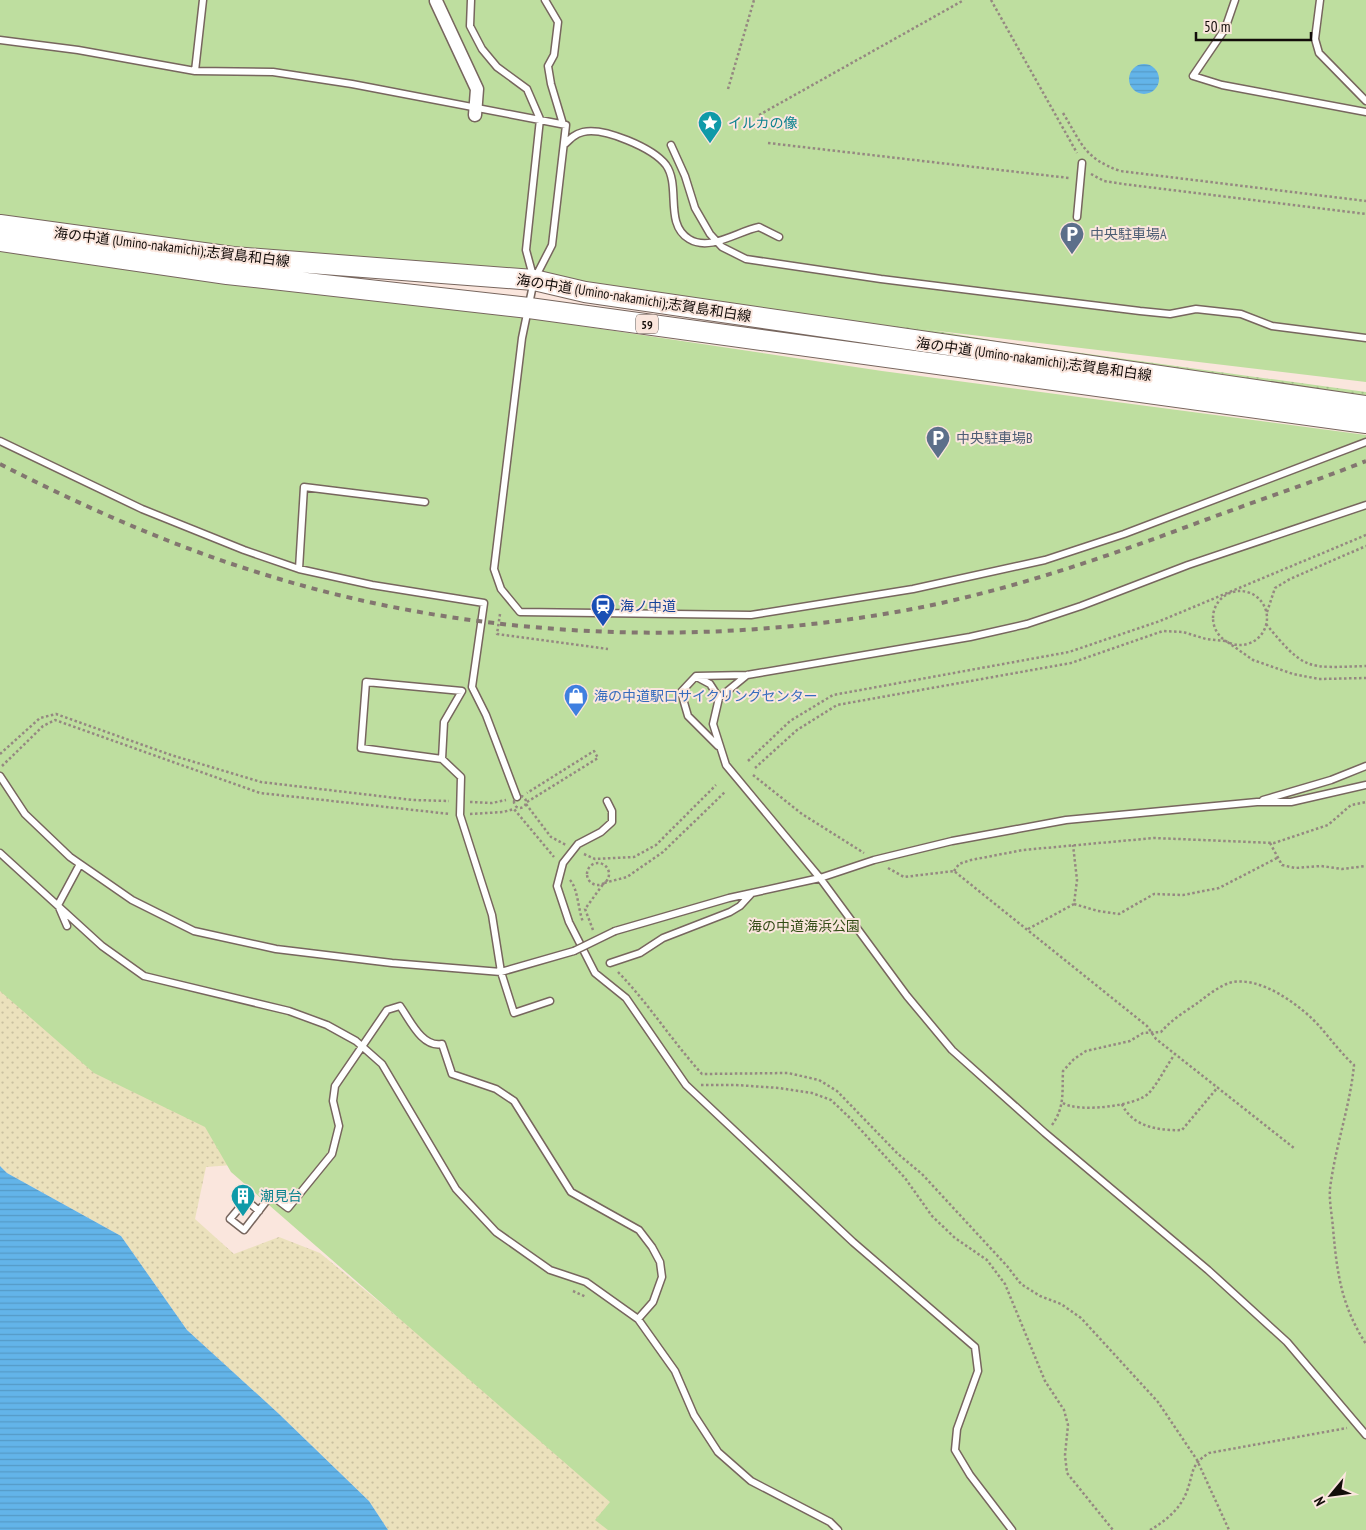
<svg xmlns="http://www.w3.org/2000/svg" width="1366" height="1530" font-family="'PT Sans Narrow','Noto Sans JP',sans-serif">
  <style>
    .grass { fill: url(#grass-dots) }
    .sand { fill: url(#sand-dots) }
    .green { fill: #bede9f }
    .water { fill: url(#water-rules) }
    .lines { fill: none; stroke-linecap: round; stroke-linejoin: round }
    .lane-casing { stroke: #77665e; stroke-width: 9 }
    .street-casing { stroke: #77665e; stroke-width: 15 }
    .primary-casing { stroke: #77665e; stroke-width: 22 }
    .path { stroke: #958881; stroke-width: 2.5; stroke-dasharray: 2.5 2.5; stroke-linecap: butt }
    .lane { stroke: #fff; stroke-width: 6 }
    .street { stroke: #fff; stroke-width: 12 }
    .primary { stroke: #fff; stroke-width: 20 }
    .rail { stroke: #837670; stroke-width: 4; stroke-dasharray: 6 6; stroke-linecap: butt }
    .lane-bridge-casing { stroke: #77665e; stroke-width: 9; stroke-linecap: butt }
    .lane-bridge { stroke: #fff; stroke-width: 6 }
    .labels { text-anchor: middle; dominant-baseline: central; stroke-width: 4; stroke-linejoin: round; paint-order: stroke }
    .shield { fill: #fae6dd; stroke: #584e49; stroke-width: 1 }
    .shield-label { font-size: 12px; font-weight: bold; fill: #130d0a }
    .culture-label { font-size: 14px; fill: #0d838f; stroke: #fae6dd; text-anchor: start }
    .service-label { font-size: 14px; fill: #4e5e75; stroke: #fae6dd; text-anchor: start }
    .street-label { font-size: 14px; fill: #130d0a; stroke: #fae6dd }
    .transit-label { font-size: 14px; fill: #164399; stroke: #fae6dd; text-anchor: start }
    .shop-label { font-size: 14px; fill: #366cbe; stroke: #fae6dd; text-anchor: start }
    .park-label { font-size: 14px; fill: #344d17; stroke: #fae6dd }
  </style>
  <defs>
    <pattern id="grass-dots" width="8" height="8" patternUnits="userSpaceOnUse" patternTransform="scale(1.25)"><rect width="8" height="8" fill="#bede9f"/><path d="M2 2h.1M6 6h.1" fill="none" stroke="#a2bd88" stroke-width="1.8" stroke-linecap="round"/></pattern>
    <pattern id="sand-dots" width="8" height="8" patternUnits="userSpaceOnUse" patternTransform="scale(1.25)"><rect width="8" height="8" fill="#ebe1bc"/><path d="M2 2h.1M6 6h.1" fill="none" stroke="#c9c0a0" stroke-width="1.8" stroke-linecap="round"/></pattern>
    <pattern id="water-rules" width="6" height="5" patternUnits="userSpaceOnUse" patternTransform="scale(1.25)"><rect width="6" height="5" fill="#63b4e9"/><path d="M0 2.5h6" fill="none" stroke="#559ac6"/></pattern>
  </defs>
  <rect width="100%" height="100%" fill="#fae6dd"/>
  <path class="grass" d="M819,311L1008,343L1366,392V398L817,316Z"/>
  <path class="sand" d="M0,986L206,1117L232,1165L206,1167L195,1219L234,1254L279,1237L320,1253L621,1501L613,1530H388L369,1501L278,1413L187,1330L121,1236L7,1173L0,1166Z"/>
  <path class="green" d="M0,0H1366V382L0,219Z
    M0,249L240,286L482,311L882,371L1366,435V1530H608L595,1520L610,1502L231,1172L205,1127L94,1073L0,991Z"/>
  <path class="water" d="M1129 79a15 15 0 1 1 30 0a15 15 0 1 1-30 0Z
    M0,1166L7,1173L121,1236L187,1330L278,1413L369,1501L388,1530H0Z"/>
  <g class="lines">
    <defs>
      <path id="lane" d="M471,0L470,26L482,49L497,67L527,89L540,119L526,250L533,276
        M545,0L558,22L554,55L548,66L551,84L563,124
        M1235,0L1225,29L1193,76L1222,85L1366,112
        M1320,0L1315,39L1319,53L1366,101
        M0,40L78,50L195,71L273,72L352,84L566,125L552,245L534,280L522,338L494,569L501,589L520,612L751,615L913,589L1045,560L1124,534L1366,442
        M195,71L203,0
        M565,144C571,138 575,134 583,132C604,127 653,148 666,165C681,186 664,224 689,239C710,252 738,231 759,227L779,237
        M671,145L685,176L695,208L710,234L722,247L746,259L881,279L1140,311L1170,314L1196,309L1241,314L1272,326L1366,338
        M1077,217L1082,163
        M0,441L142,509L244,550L299,569L372,585L484,603L472,687L486,715L517,797
        M299,569L304,487L425,502
        M747,675L719,698L713,724L726,765L820,878L907,996L952,1050L1045,1133L1208,1270L1287,1342L1366,1435
        M697,677L710,684L719,698
        M718,746L688,716L681,692L696,676L747,675L970,637L1027,624L1081,606L1188,565L1366,505
        M442,759L444,722L462,691L366,682L361,748L442,759L461,777L460,815L492,915L501,972L514,1013L550,1001
        M0,776L25,814L70,857L132,900L194,931L276,949L392,963L501,972L574,951
        M1263,800L1331,780L1366,766
        M607,801L612,811V822L601,832L578,844L563,863L557,886L569,922L595,973L626,998L686,1085L853,1242L975,1347L978,1371L957,1429L955,1450L970,1475L1012,1530
        M0,853L102,946L144,976L289,1011L327,1025L356,1041L382,1064L456,1189L496,1232L550,1270L586,1282L638,1319L675,1371L694,1415L718,1452L751,1481L830,1522L838,1530
        M67,926L58,905L80,864
        M615,931L729,898L820,878L874,860L952,841L1066,820L1257,802H1291L1366,785
        M610,963L640,953L663,938L730,912L740,906L751,894
        M259,1211L246,1200L230,1219L244,1230L271,1195L288,1208L332,1154L339,1126L333,1101L335,1086L387,1010L400,1006C410,1020 422,1048 442,1044L452,1074L496,1089L514,1101L571,1192L639,1230L652,1247L660,1262L662,1277L653,1302L638,1319"/>
      <path id="street" d="M436,1L477,89L475,115"/>
      <path id="primary" d="M0,225L233,257L534,280L585,292L1366,406
        M0,241L227,274L529,308L1366,423"/>
    </defs>
    <use href="#lane" class="lane-casing"/>
    <use href="#street" class="street-casing"/>
    <use href="#primary" class="primary-casing"/>
    <path class="path" d="M991,0L1077,153
      M728,89L754,0
      M1063,113C1082,144 1084,158 1120,171L1366,201
      M759,115L964,0
      M768,143L1069,178
      M1091,174L1104,181L1123,184L1366,214
      M1213 618a27 27 0 1 1 54 0a27 27 0 1 1-54 0Z
      M1267,612L1275,588L1290,579L1366,546
      M500,614L497,634L608,649
      M1266,624C1305,671 1306,668 1366,666
      M0,754L40,718L56,714L171,755L261,782L413,800L449,801
      M748,761L790,721L833,695L1069,652L1160,621L1366,535
      M2,766L43,726L55,720L260,793L450,814
      M755,768L797,730L837,705L1071,663L1163,631L1183,632L1206,639L1226,641L1253,660L1293,674L1319,679L1366,678
      M753,775L802,814L864,853
      M514 802a6 6 0 1 1 12 0a6 6 0 1 1-12 0Z
      M470,802L492,803L506,800
      M527,802L598,758L594,751L527,793
      M526,804L551,837L566,845
      M470,814L503,812L514,809L554,857
      M1270,843L1282,865L1295,868L1321,866L1342,869L1366,866
      M584,854L595,859L634,857L656,845L716,785
      M587 874a11 11 0 1 1 22 0a11 11 0 1 1-22 0Z
      M888,868L904,877L954,871L1147,1026L1156,1039L1294,1148
      M954,871L959,864L971,860L1023,850L1154,838L1274,843L1328,825L1351,805L1366,802
      M570,880C578,889 578,909 583,922
      M1074,904L1098,911L1119,914L1154,894L1183,895L1219,888L1277,858
      M1028,929L1074,904L1077,880L1073,845
      M593,930L585,909L604,883L627,877L663,852L726,791
      M618,972C649,1004 672,1041 702,1074L788,1073L819,1080L837,1091L898,1154L922,1174L1007,1266L1021,1284L1040,1296L1061,1304L1081,1318L1158,1402L1197,1460L1229,1530
      M701,1085H736L779,1088L812,1093L831,1100L850,1118L905,1178L932,1216L955,1238L987,1260L1005,1284L1045,1381L1064,1410L1068,1425L1065,1455L1067,1473L1113,1530
      M1063,1103C1078,1113 1137,1106 1149,1093C1159,1082 1166,1066 1175,1054
      M1122,1104C1132,1127 1160,1131 1182,1130L1218,1087
      M1052,1125C1065,1107 1062,1092 1063,1071L1074,1059L1086,1051L1130,1041L1143,1033L1161,1032C1171,1020 1186,1011 1199,1002C1208,995 1218,987 1229,983C1259,974 1302,1006 1321,1028C1332,1041 1341,1053 1354,1065C1350,1107 1335,1147 1330,1189C1329,1201 1332,1215 1333,1228C1337,1273 1341,1305 1366,1344
      M573,1291L586,1297
      M1150,1530C1166,1521 1181,1508 1187,1491C1194,1472 1190,1465 1209,1453L1347,1428"/>
    <use href="#lane" class="lane"/>
    <use href="#street" class="street"/>
    <use href="#primary" class="primary"/>
    <path class="rail" d="M0,464C84,507 172,546 263,574C461,636 680,648 884,614C995,596 1101,559 1205,520C1259,500 1313,482 1366,461"/>
    <defs>
      <path id="lane-bridge" d="M574,951L615,931"/>
    </defs>
    <use href="#lane-bridge" class="lane-bridge-casing"/>
    <use href="#lane-bridge" class="lane-bridge"/>
  </g>
  <defs>
    <symbol id="sight-pin" viewBox="-11 -11 22 30"><path d="M0 17L-7.5 6A9.5 9.5 0 1 1 7.5 6Z" fill="#0f9aa8" stroke="#fae6dd"/><path d="M0-6L1.8-2.2L6-1.7L2.9 1.2L3.7 5.4L0 3.3L-3.7 5.4L-2.9 1.2L-6-1.7L-1.8-2.2Z" fill="#fff"/></symbol>
    <symbol id="parking-pin" viewBox="-11 -11 22 30"><path d="M0 17L-7.5 6A9.5 9.5 0 1 1 7.5 6Z" fill="#5c6f8a" stroke="#fae6dd"/><path d="M-3.5-5.5H1a3.5 3.5 0 0 1 0 7H-1V5.5H-3.5ZM-1-3.4V-.6H.8a1.4 1.4 0 0 0 0-2.8Z" fill="#fff"/></symbol>
    <symbol id="station-pin" viewBox="-11 -11 22 30"><path d="M0 17L-7.5 6A9.5 9.5 0 1 1 7.5 6Z" fill="#1a4fb4" stroke="#fae6dd"/><path d="M-3-6H3Q5-6 5-4V2Q5 4 3 4L4.5 6H3L1.5 4h-3L-3 6H-4.5L-3 4Q-5 4-5 2V-4Q-5-6-3-6ZM-3.5-4v3h7v-3ZM-3.5 1v1.5H-2V1ZM2 1v1.5H3.5V1Z" fill="#fff"/></symbol>
    <symbol id="shop-pin" viewBox="-11 -11 22 30"><path d="M0 17L-7.5 6A9.5 9.5 0 1 1 7.5 6Z" fill="#3f7fe0" stroke="#fae6dd"/><path d="M-5-2.5h2.3a2.7 3.5 0 0 1 5.4 0H5L5.5 6h-11ZM-1.5-2.5h3a1.5 2.3 0 0 0-3 0Z" fill="#fff"/></symbol>
    <symbol id="building-pin" viewBox="-11 -11 22 30"><path d="M0 17L-7.5 6A9.5 9.5 0 1 1 7.5 6Z" fill="#0f9aa8" stroke="#fae6dd"/><path d="M-4-6H4V6H1V3H-1V6H-4ZM-2.5-4.3h1.7v1.8h-1.7ZM.8-4.3h1.7v1.8H.8ZM-2.5-1h1.7V.8h-1.7ZM.8-1h1.7V.8H.8Z" fill="#fff"/></symbol>
  </defs>
  <g fill-rule="evenodd">
    <use href="#sight-pin" x="696" y="109" width="28" height="38"/>
    <use href="#parking-pin" x="1058" y="220" width="28" height="38"/>
    <use href="#parking-pin" x="924" y="424" width="28" height="38"/>
    <use href="#station-pin" x="589" y="592" width="28" height="38"/>
    <use href="#shop-pin" x="562" y="682" width="28" height="38"/>
    <use href="#building-pin" x="229" y="1182" width="28" height="38"/>
  </g>
  <g class="labels">
    <rect class="shield" x="636" y="314.5" width="22" height="19" rx="4"/>
    <g class="shield-label">
      <text x="647" y="324">59</text>
    </g>
    <g class="culture-label">
      <text x="728" y="123">イルカの像</text>
      <text x="260" y="1196">潮見台</text>
    </g>
    <g class="service-label">
      <text x="1090" y="234">中央駐車場A</text>
      <text x="956" y="438">中央駐車場B</text>
    </g>
    <g class="street-label">
      <text transform="translate(172 247) rotate(7)">海の中道 (Umino-nakamichi);志賀島和白線</text>
      <text transform="translate(634 298) rotate(9)">海の中道 (Umino-nakamichi);志賀島和白線</text>
      <text transform="translate(1034 359) rotate(8)">海の中道 (Umino-nakamichi);志賀島和白線</text>
    </g>
    <g class="transit-label">
      <text x="620" y="606">海ノ中道</text>
    </g>
    <g class="shop-label">
      <text x="594" y="696">海の中道駅口サイクリングセンター</text>
    </g>
    <g class="park-label">
      <text x="804" y="926">海の中道海浜公園</text>
    </g>
  </g>
  <g transform="translate(1331 1495) rotate(241)" stroke="#fae6dd" stroke-width="4" paint-order="stroke">
  <path d="M0-4L9 19L0 12L-9 19Z" fill="#130d0a"/>
  <text y="-8" font-size="14" font-weight="bold" text-anchor="middle" fill="#130d0a">N</text>
  </g>
  <path d="M1196 32v8h115v-8" fill="none" stroke="#130d0a" stroke-width="2.5"/>
  <text x="1204" y="32" font-size="15" fill="#130d0a" stroke="#fae6dd" stroke-width="4" paint-order="stroke">50 m</text>
</svg>
